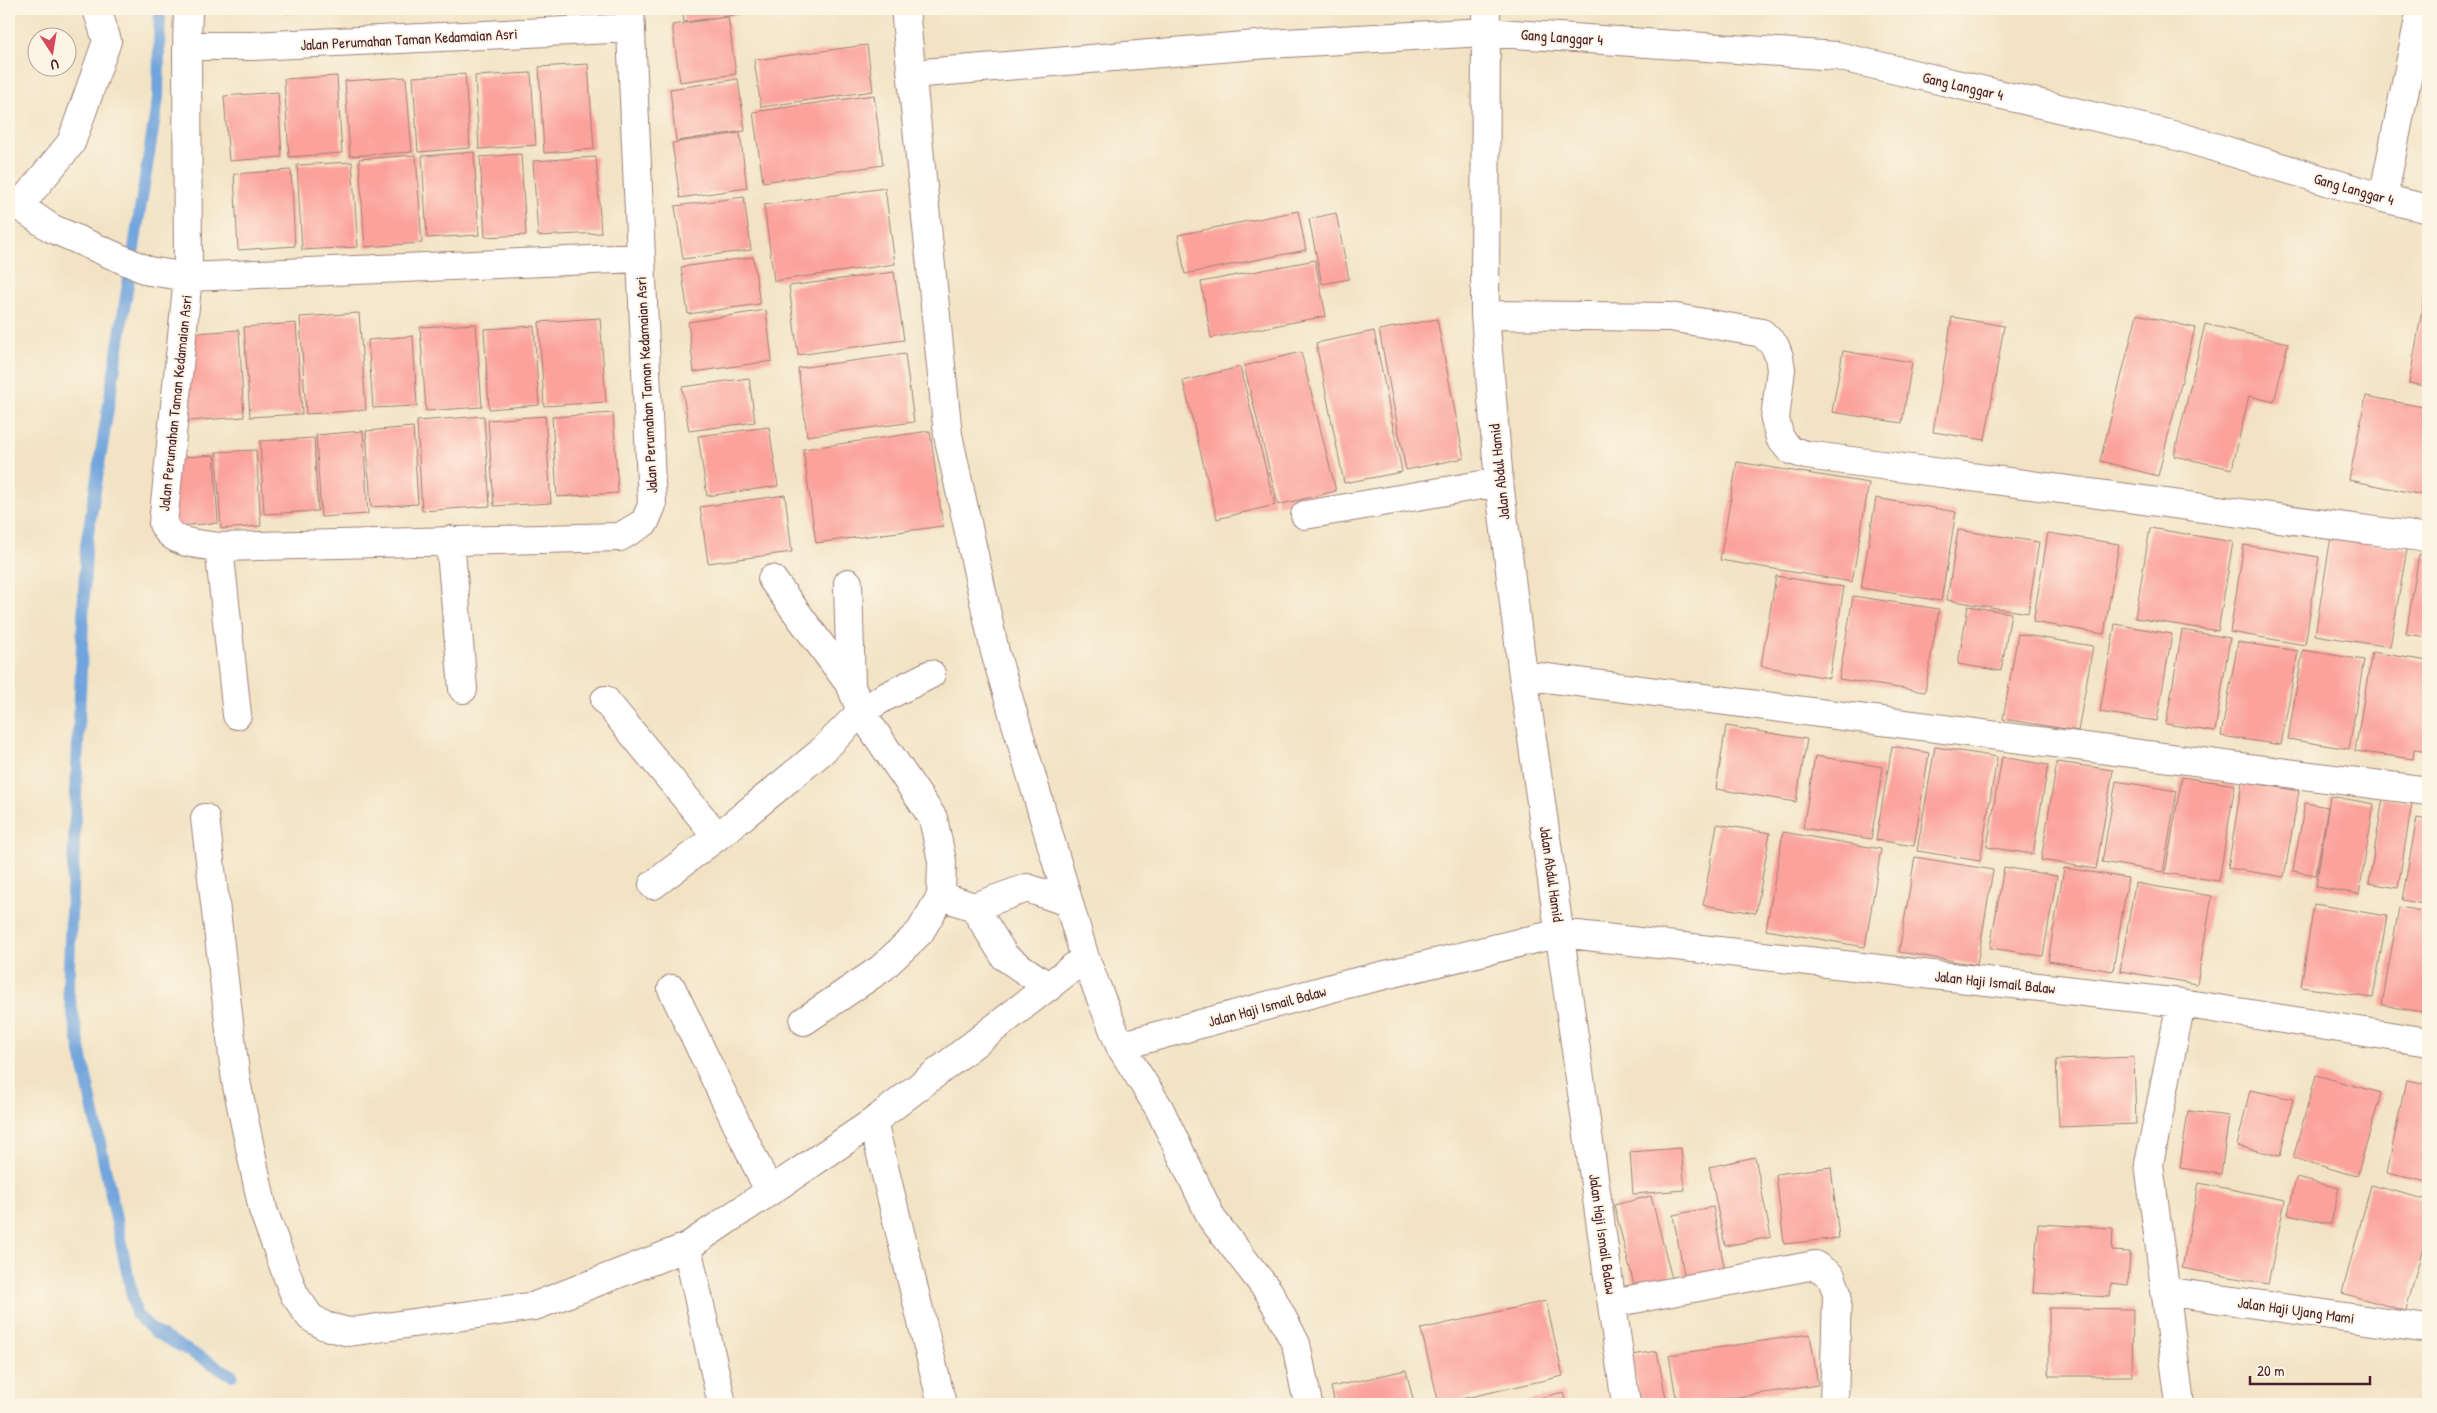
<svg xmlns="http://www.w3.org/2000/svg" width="2437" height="1413" font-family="'Patrick Hand',sans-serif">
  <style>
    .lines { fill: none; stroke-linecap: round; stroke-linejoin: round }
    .stream { stroke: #71a4dc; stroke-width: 12 }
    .building { fill: #fba29b }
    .street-casing { stroke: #9e8178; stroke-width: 30 }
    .street { stroke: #fff; stroke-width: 28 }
    .labels { text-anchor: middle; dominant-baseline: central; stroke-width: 4; stroke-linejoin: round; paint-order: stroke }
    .street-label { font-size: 15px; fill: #4a1f2b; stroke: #fcf5e5 }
  </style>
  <rect width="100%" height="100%" fill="#fcf5e5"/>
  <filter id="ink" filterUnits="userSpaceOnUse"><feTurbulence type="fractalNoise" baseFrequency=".02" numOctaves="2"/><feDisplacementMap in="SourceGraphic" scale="10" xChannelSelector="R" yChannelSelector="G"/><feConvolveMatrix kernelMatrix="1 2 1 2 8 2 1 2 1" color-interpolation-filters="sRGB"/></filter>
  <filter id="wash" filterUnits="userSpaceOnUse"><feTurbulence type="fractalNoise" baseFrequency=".0096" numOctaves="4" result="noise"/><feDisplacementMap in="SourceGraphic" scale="20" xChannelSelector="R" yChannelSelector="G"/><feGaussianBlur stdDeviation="1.12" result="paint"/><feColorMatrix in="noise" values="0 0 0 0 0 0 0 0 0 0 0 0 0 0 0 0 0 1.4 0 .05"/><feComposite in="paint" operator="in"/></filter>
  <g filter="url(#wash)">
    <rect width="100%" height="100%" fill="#f2e3c5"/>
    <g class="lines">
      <path class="stream" d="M160,9L158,98L86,546L68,991L136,1314L155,1332L232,1375"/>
    </g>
    <g id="blocks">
      <path class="building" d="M286,9H330V10L286,13Z
        M337,9H350V10L337,11Z
        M682,9H750V13L684,22Z
        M728,17L736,74L680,82L672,25Z
        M867,45L873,91L761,107L754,60Z
        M588,64L594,149L544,153L539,67Z
        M531,73L536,145L479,149L475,76Z
        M465,74L470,148L418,152L413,77Z
        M337,76L342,153L289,157L284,79Z
        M406,77L412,152L350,156L345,81Z
        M738,79L745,131L676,141L670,89Z
        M278,92L282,157L229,161L224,96Z
        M874,95L883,165L763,182L753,112Z
        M740,133L747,188L680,198L672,143Z
        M474,152L479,235L427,238L422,156Z
        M521,154L526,235L485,237L480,157Z
        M416,155L422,243L365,247L359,159Z
        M596,157L601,233L538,236L533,161Z
        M352,162L358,247L302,250L297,165Z
        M291,170L295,246L238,250L234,174Z
        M885,188L895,264L774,281L764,205Z
        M744,197L751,250L683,259L675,206Z
        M1298,211L1306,250L1185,274L1178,235Z
        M1336,213L1349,279L1322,284L1309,219Z
        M753,257L760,304L688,314L681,267Z
        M1315,260L1326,316L1211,338L1201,282Z
        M894,272L904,340L798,355L789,286Z
        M2427,282H2428V387L2409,383Z
        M766,310L772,361L694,372L688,322Z
        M359,313L366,410L306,414L300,317Z
        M2137,314L2195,328L2158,476L2100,461Z
        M1952,317L2004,326L1985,440L1933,432Z
        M600,318L606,402L544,406L539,322Z
        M1437,319L1464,458L1406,470L1379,330Z
        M296,323L302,414L250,417L244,327Z
        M476,324L482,407L426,411L420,327Z
        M2205,324L2288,343L2274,402L2249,396L2232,469L2174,456Z
        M534,326L539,405L489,409L484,329Z
        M239,330L244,417L188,421L182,334Z
        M1374,331L1402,472L1344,483L1316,343Z
        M413,336L417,406L373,408L368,340Z
        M1843,351L1912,362L1902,423L1832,412Z
        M1301,352L1336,491L1278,505L1244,366Z
        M905,354L914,422L807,436L798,368Z
        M1240,367L1275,505L1217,519L1183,381Z
        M749,378L755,422L689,431L682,387Z
        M2366,396L2428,408V496L2349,480Z
        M613,413L618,493L557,497L552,417Z
        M484,416L490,506L422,511L417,421Z
        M545,416L551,503L494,506L488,420Z
        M413,427L418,504L371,507L366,431Z
        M769,427L778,486L707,496L698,436Z
        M363,431L368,514L321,517L316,435Z
        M930,431L943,526L816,543L803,449Z
        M314,438L318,511L264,514L260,441Z
        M256,450L261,526L221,529L216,452Z
        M214,455L218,523L176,526L171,458Z
        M1737,462L1869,483L1852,582L1720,560Z
        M785,495L792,552L708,563L700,507Z
        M1876,498L1956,512L1941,601L1861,588Z
        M2150,528L2233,542L2218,631L2135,618Z
        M1958,530L2039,542L2028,613L1947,600Z
        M2048,533L2119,544L2104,634L2033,622Z
        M2331,537L2407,549L2390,647L2315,635Z
        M2244,545L2319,557L2305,645L2230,632Z
        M2419,555L2428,556V637L2406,634Z
        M1776,576L1844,587L1829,678L1761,666Z
        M1853,596L1939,609L1925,692L1839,679Z
        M1968,606L2011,613L2001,671L1958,664Z
        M2115,624L2172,634L2157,721L2100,712Z
        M2182,630L2230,638L2215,732L2166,724Z
        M2018,634L2093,646L2078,731L2003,719Z
        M2238,642L2298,651L2281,745L2221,736Z
        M2303,650L2364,660L2349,749L2288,739Z
        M2372,652L2428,661V751L2414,749L2413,759L2355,751Z
        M1726,726L1807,739L1796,802L1716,789Z
        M1892,746L1929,753L1914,846L1876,840Z
        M1935,747L1997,757L1980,861L1917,851Z
        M1815,756L1883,767L1871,839L1803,828Z
        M2002,757L2048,765L2033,854L1987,847Z
        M2057,762L2113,770L2096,869L2041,860Z
        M2182,777L2235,785L2219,881L2165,873Z
        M2116,781L2177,791L2163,872L2102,862Z
        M2242,781L2299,791L2284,877L2228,868Z
        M2330,796L2374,804L2359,894L2316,887Z
        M2383,798L2412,803L2398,888L2369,883Z
        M2305,803L2328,807L2316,875L2293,871Z
        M2417,818L2428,820V905L2402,900Z
        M1717,824L1770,833L1756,913L1703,905Z
        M1783,832L1881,849L1865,947L1766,930Z
        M1915,857L1993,870L1977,965L1899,952Z
        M2004,867L2057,876L2043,956L1990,948Z
        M2064,868L2128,878L2113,971L2048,961Z
        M2135,883L2212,896L2197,984L2120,971Z
        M2314,904L2387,916L2373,998L2301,987Z
        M2399,907L2428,912V1013L2382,1005Z
        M2134,1057L2136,1124L2059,1127L2056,1060Z
        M2316,1075L2381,1093L2357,1176L2293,1158Z
        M2406,1080L2428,1084V1182L2387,1173Z
        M2250,1090L2293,1099L2280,1156L2237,1146Z
        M2188,1111L2229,1116L2221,1174L2180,1168Z
        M1681,1148L1685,1190L1633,1194L1630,1152Z
        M1755,1157L1771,1237L1725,1246L1709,1167Z
        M1831,1167L1839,1238L1784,1244L1776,1174Z
        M2296,1178L2339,1188L2331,1224L2288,1214Z
        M2199,1183L2285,1200L2268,1284L2182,1268Z
        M2371,1185L2428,1200V1228L2406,1311L2342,1293Z
        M1651,1196L1672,1279L1635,1289L1614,1205Z
        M1713,1207L1726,1278L1686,1285L1673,1215Z
        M2038,1224L2113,1228L2112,1251L2130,1252L2128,1285L2111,1283L2110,1297L2033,1293Z
        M1546,1301L1563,1376L1439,1404L1421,1329Z
        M2049,1308L2133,1309L2132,1376H2049Z
        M1810,1334L1818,1385L1690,1404H1677L1669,1355Z
        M1657,1351L1667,1404H1640L1631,1355Z
        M1406,1370L1414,1404H1335L1331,1387Z
        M1563,1392L1566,1404H1516Z"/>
    </g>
  </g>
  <g filter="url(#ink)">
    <use href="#blocks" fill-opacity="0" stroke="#9e8178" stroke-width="1"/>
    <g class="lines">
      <defs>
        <path id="street" d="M188,9L187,46H252L631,28
          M905,9L948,435L995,652L1085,958L1120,1046L1159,1108L1212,1219L1269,1292L1296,1344L1308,1404
          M1486,9L1485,315L1499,482L1523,675L1626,1404
          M187,46L188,277L163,524C173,545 199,544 219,547L620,537L645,522L652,505L630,9
          M912,74L1268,44L1485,32L1837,56L2181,137L2383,198L2428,209
          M2383,198L2421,9
          M9,199L51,228L149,271L188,277L639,258
          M20,205L71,143L107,41L97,9
          M1485,315L1670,317L1762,333L1775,346L1779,357L1781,369L1775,419L1780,438L1790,450L1806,455L2428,538
          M1305,515L1499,482
          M450,540L463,689
          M219,547L237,715
          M772,579L851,686L861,712L933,818L942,861L941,896L920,932L882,968L804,1021
          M848,583L851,686
          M1523,675L2428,791
          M605,700L717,836
          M205,818L236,1081L263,1210L294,1294L310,1317L325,1326L349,1332L535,1306L687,1247L873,1122L1085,958
          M653,885L731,826L820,753L861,712L883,698L931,674
          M941,896L974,907L1005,957L1049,987
          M974,907L1027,888L1068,902
          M672,989L769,1191
          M1120,1046L1339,986L1560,933L2181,1003L2428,1042
          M873,1122L942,1404
          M687,1247L722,1404
          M2164,1291L2428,1329
          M1613,1303L1815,1265L1831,1276L1837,1293L1834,1404
          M2180,1404L2149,1164L2181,1003"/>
      </defs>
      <use href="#street" class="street-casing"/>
      <use href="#street" class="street"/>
    </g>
  </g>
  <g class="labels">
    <g class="street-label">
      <text transform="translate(1562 37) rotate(4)">Gang Langgar 4</text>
      <text transform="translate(409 39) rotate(-3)">Jalan Perumahan Taman Kedamaian Asri</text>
      <text transform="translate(1963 86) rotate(13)">Gang Langgar 4</text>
      <text transform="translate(2354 189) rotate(16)">Gang Langgar 4</text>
      <text transform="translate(646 385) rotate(-93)">Jalan Perumahan Taman Kedamaian Asri</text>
      <text transform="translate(175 403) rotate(-84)">Jalan Perumahan Taman Kedamaian Asri</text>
      <text transform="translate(1499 472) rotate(-96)">Jalan Abdul Hamid</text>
      <text transform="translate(1552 874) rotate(82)">Jalan Abdul Hamid</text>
      <text transform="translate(1995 982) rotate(6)">Jalan Haji Ismail Balaw</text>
      <text transform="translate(1267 1006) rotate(-15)">Jalan Haji Ismail Balaw</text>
      <text transform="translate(1603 1234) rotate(82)">Jalan Haji Ismail Balaw</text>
      <text transform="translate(2296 1310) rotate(8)">Jalan Haji Ujang Mami</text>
    </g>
  </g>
  <rect width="2437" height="1413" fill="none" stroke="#fcf5e5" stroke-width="30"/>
  <g transform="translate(52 52) rotate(168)"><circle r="24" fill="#fcf5e5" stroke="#b59f9b"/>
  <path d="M0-4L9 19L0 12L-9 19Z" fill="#d1495b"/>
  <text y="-8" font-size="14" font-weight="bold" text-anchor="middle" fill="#4a1f2b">U</text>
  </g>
  <path d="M2250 1376v8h120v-8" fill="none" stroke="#4a1f2b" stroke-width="2.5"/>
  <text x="2257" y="1376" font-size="15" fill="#4a1f2b" stroke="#fcf5e5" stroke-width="4" paint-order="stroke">20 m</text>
</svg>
